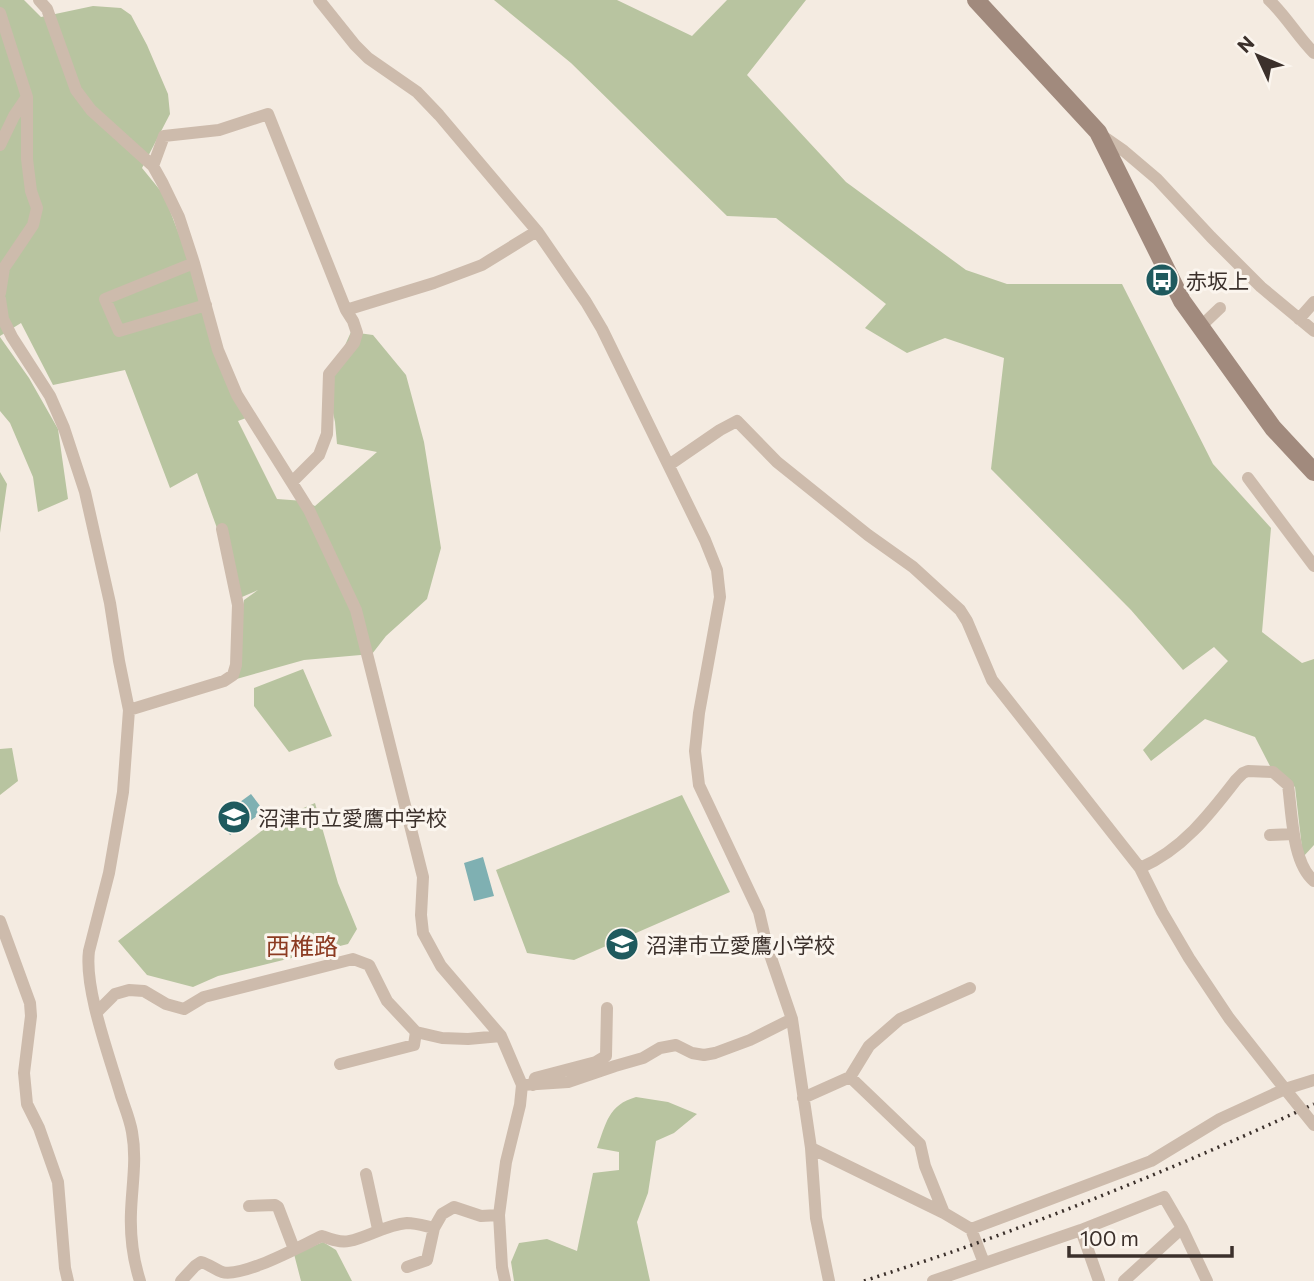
<svg xmlns="http://www.w3.org/2000/svg" width="1314" height="1281" font-family="Commissioner,'Noto Sans JP',sans-serif">
  <style>
    .green { fill: #b8c4a0 }
    .water { fill: #7fb0b2 }
    .lines { fill: none; stroke-linecap: round; stroke-linejoin: round }
    .street { stroke: #cdbbac; stroke-width: 12 }
    .secondary { stroke: #a18a7d; stroke-width: 18 }
    .rail { stroke: #3b302b; stroke-width: 3.5; stroke-dasharray: 2 5; stroke-linecap: butt }
    .street-bridge { stroke: #cdbbac; stroke-width: 12 }
    .labels { text-anchor: middle; dominant-baseline: central; stroke-width: 6; stroke-linejoin: round; paint-order: stroke }
    .poi-label { font-size: 21px; fill: #3b302b; stroke: #fbf5ee; text-anchor: start }
    .quarter-label { font-size: 24px; fill: #8c3b22; stroke: #fbf5ee }
  </style>
  <rect width="100%" height="100%" fill="#f4ebe1"/>
  <path class="green" d="M0,0H24L41,17L93,6L121,8L131,15L147,45L168,94L170,114L142,168L164,195L206,305L246,418L238,421L277,499L304,501L315,506L377,452L337,444L335,422L327,385L351,332L373,335L406,375L424,442L441,548L427,599L386,636L372,654L304,660L233,680L244,600L258,590L242,597L197,473L170,488L125,370L53,385L21,323L0,336Z
    M494,0H617L692,36L727,0H806L747,75L846,182L966,270L1007,284H1122L1213,464L1271,528L1262,632L1302,663L1314,659V845L1303,857L1295,787L1271,768L1255,737L1205,719L1151,761L1143,750L1228,661L1214,647L1183,670L1131,610L991,469L1004,358L945,338L907,353L865,328L886,304L776,218L727,216L571,63Z
    M0,337L29,378L58,429L68,499L38,512L33,477L10,423L0,411Z
    M0,472L7,484L0,533Z
    M303,669L332,736L289,752L254,706V688Z
    M12,748L18,781L0,795V749Z
    M682,795L730,892L574,960L527,953L496,870Z
    M315,803L338,883L357,929L348,944L218,976L193,987L147,975L118,941L276,820Z
    M636,1097L668,1102L697,1114L674,1133L656,1141L648,1193L637,1222L650,1281H514L511,1262L519,1243L547,1239L577,1251L593,1173L619,1170V1152L597,1148C606,1124 608,1105 636,1097Z
    M323,1242L336,1250L352,1281H301L294,1254Z"/>
  <path class="water" d="M251,794L264,811L230,835L218,818Z
    M483,857L494,896L474,901L464,863Z"/>
  <g class="lines">
    <path class="street" d="M39,0L47,9L76,90L91,110L153,166L163,184L179,217L194,263L218,350L237,395L309,510L356,610L423,877L421,915L423,933L441,966L501,1036L522,1085L520,1105L506,1162L499,1215L502,1267L505,1281
      M319,0L355,45L368,58L417,92L439,115L537,231L586,302L602,329L705,540L717,570L720,597L699,713L695,751L699,785L759,912L767,946L792,1019L811,1148L816,1218L829,1281
      M1269,0C1286,16 1298,37 1314,53
      M0,13L27,97L14,116L0,145
      M1101,135L1124,151L1157,179L1211,237L1261,287L1314,331
      M153,166L164,136L219,130L268,114L346,310L434,283L482,265L537,231
      M194,263L105,299L119,331L206,305
      M0,293L4,268L33,225L37,208L31,191L27,159V97
      M0,299L3,319L12,337L50,396L64,428L85,492L110,603L119,661L129,710L123,792L109,873L89,951C84,989 110,1058 121,1096C125,1108 130,1120 132,1132C137,1159 132,1185 131,1212C130,1236 133,1259 140,1281
      M1299,319L1314,302
      M1200,327L1220,308
      M669,465L720,430L737,421L777,462L868,535L913,567L960,610L967,621L992,680L1140,868L1162,912L1189,958L1229,1018L1285,1089
      M1248,478L1314,566
      M292,482L319,455L327,434L329,374L354,343L357,333L353,321L346,310
      M129,710L224,681L233,675L236,665L238,605L222,529
      M1270,835L1294,834
      M1140,868C1182,850 1209,815 1236,780L1243,773L1248,771L1273,772L1288,785C1292,813 1292,863 1314,881
      M0,921L30,1003L31,1016L24,1073L27,1104L39,1128L58,1182L65,1268L68,1281
      M97,1012L115,994L129,990L144,991L166,1004L184,1009L204,997L353,959L369,965L387,1001L416,1032L442,1038L468,1039L501,1036
      M340,1064L414,1045L416,1032
      M850,1077L920,1144L925,1166L944,1213
      M522,1085L568,1082L615,1066L643,1058L660,1048L676,1045L692,1053L704,1055L715,1053L750,1040L792,1019
      M533,1085L535,1078L596,1062L606,1056L607,1008
      M803,1098L850,1077L869,1046L900,1019L970,988
      M811,1148L944,1213L971,1229L984,1263
      M366,1174L378,1229
      M249,1206L275,1205L278,1207L294,1249
      M971,1229L1151,1161L1220,1119L1285,1089L1314,1080
      M1081,1230L1164,1197L1182,1228L1207,1281
      M407,1267L427,1260L434,1228
      M181,1281L195,1266L201,1262C209,1264 214,1269 222,1272C243,1278 302,1245 322,1236C330,1239 340,1243 349,1241C369,1237 385,1225 407,1223C416,1223 425,1226 434,1228L442,1214L454,1207L481,1216L499,1215
      M933,1281L1081,1230L1099,1281
      M1124,1281L1182,1228"/>
    <path class="secondary" d="M976,0L1098,132L1182,301L1273,428L1314,472"/>
    <path class="rail" d="M864,1281C903,1268 942,1256 980,1242C1093,1201 1205,1155 1314,1104"/>
    <path class="street-bridge" d="M1285,1089L1314,1125"/>
  </g>
  <defs>
    <symbol id="bus-disc" viewBox="-11 -11 22 22"><circle r="9.5" fill="#1f5a5e" stroke="#fbf5ee"/><path d="M-5-6H5V4H4V6H2V4H-2V6H-4V4H-5ZM-3.5-4V0h7V-4ZM-3.5 1.2v1.5H-2V1.2ZM2 1.2v1.5H3.5V1.2Z" fill="#fff"/></symbol>
    <symbol id="school-disc" viewBox="-11 -11 22 22"><circle r="9.5" fill="#1f5a5e" stroke="#fbf5ee"/><path d="M0-5L7-2L0 1L-7-2ZM-4 1L0 2.5L4 1V4Q0 6-4 4Z" fill="#fff"/></symbol>
  </defs>
  <g fill-rule="evenodd">
    <use href="#bus-disc" x="1143" y="261" width="38" height="38"/>
    <use href="#school-disc" x="215" y="798" width="38" height="38"/>
    <use href="#school-disc" x="603" y="925" width="38" height="38"/>
  </g>
  <g class="labels">
    <g class="poi-label">
      <text x="1186" y="280">赤坂上</text>
      <text x="258" y="817">沼津市立愛鷹中学校</text>
      <text x="646" y="944">沼津市立愛鷹小学校</text>
    </g>
    <g class="quarter-label">
      <text x="302" y="945">西椎路</text>
    </g>
  </g>
  <g transform="translate(1258 56) rotate(314)" stroke="#fbf5ee" stroke-width="5" paint-order="stroke">
  <path d="M0-5L12 26L0 18L-12 26Z" fill="#3b302b"/>
  <text y="-10" font-size="19" font-weight="bold" text-anchor="middle" fill="#3b302b">N</text>
  </g>
  <path d="M1069 1246v10h163v-10" fill="none" stroke="#3b302b" stroke-width="3.5"/>
  <text x="1080" y="1246" font-size="21" fill="#3b302b" stroke="#fbf5ee" stroke-width="5" paint-order="stroke">100 m</text>
</svg>
